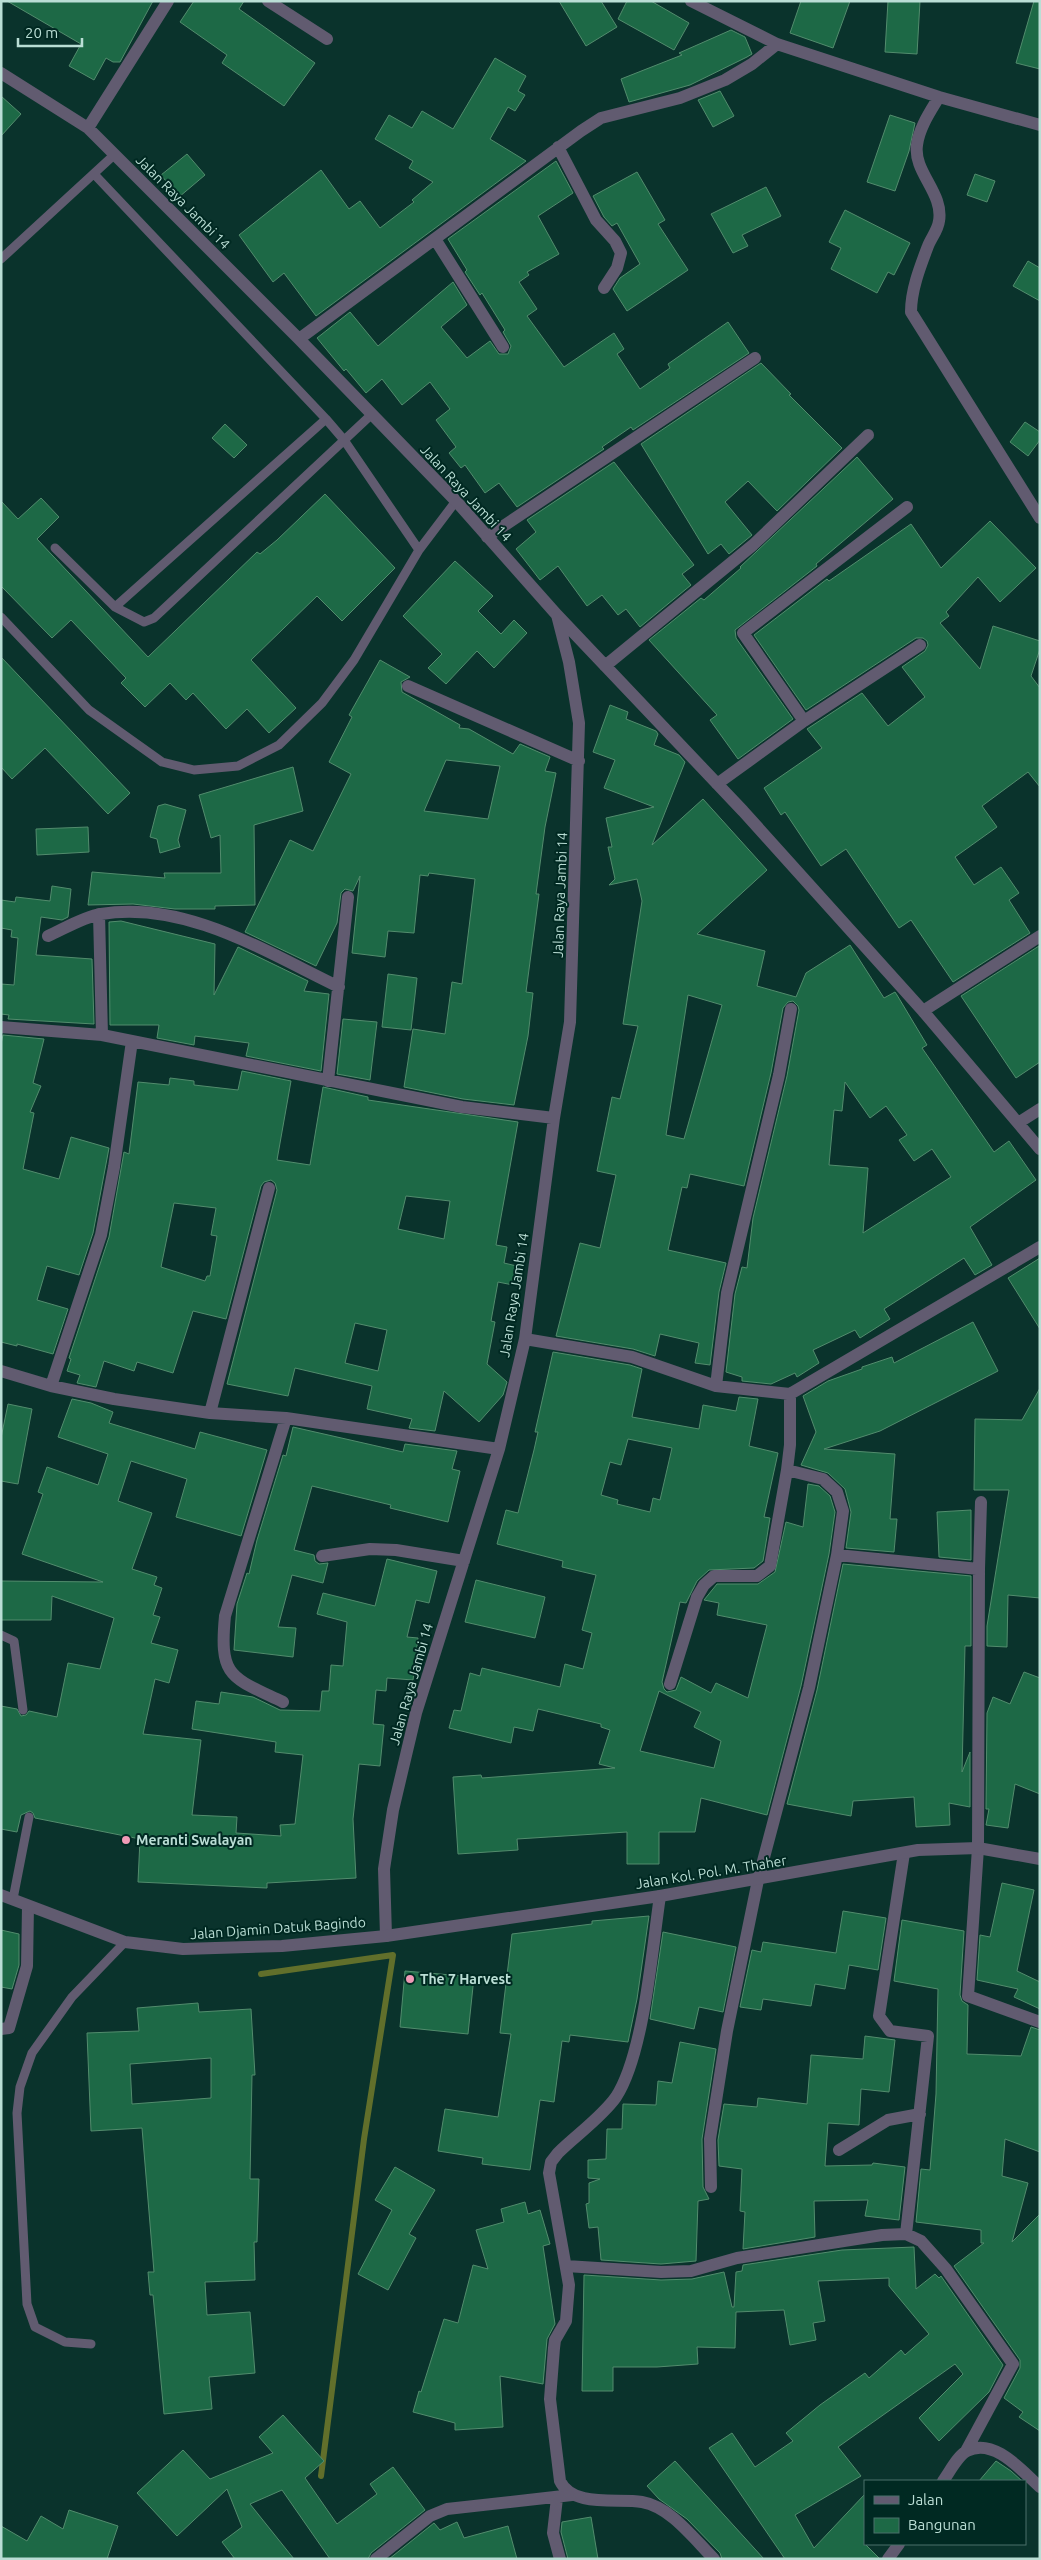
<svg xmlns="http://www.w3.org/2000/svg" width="1041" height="2560" font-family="Ubuntu,sans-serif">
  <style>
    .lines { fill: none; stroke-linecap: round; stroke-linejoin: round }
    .stream { stroke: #616f2b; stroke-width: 6 }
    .building { fill: #1d6946; stroke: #528c6d; fill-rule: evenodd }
    .service { stroke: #615b70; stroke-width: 9 }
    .minor { stroke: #615b70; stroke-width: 12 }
    .tertiary { stroke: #615b70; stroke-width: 12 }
    .poi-dot { fill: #f09ab6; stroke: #002922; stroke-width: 2 }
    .labels { text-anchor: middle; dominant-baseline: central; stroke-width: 4; stroke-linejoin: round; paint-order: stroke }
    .street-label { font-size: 14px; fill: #baded5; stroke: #002922 }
    .poi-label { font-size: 14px; font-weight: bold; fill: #baded5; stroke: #002922; text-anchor: start }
  </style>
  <rect width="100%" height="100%" fill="#0a332c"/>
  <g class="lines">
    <path class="stream" d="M261,1974L393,1955L364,2139L321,2476"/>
  </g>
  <path class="building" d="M7,1H153L120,62H113L106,58L94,80L69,66L81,44Z
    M194,1H244L239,9L315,63L284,106L222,63L227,55L180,22Z
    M559,1H601L617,27L586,46Z
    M627,1H651L689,23L674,50L618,19Z
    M801,1H850L833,48L790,33Z
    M888,1H920L917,54L885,52Z
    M1034,1H1040V69L1016,63Z
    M731,30L745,37L752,54L747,57L690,85L629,102L621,79L682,55L679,53Z
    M495,58L526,76L518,91L525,95L515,111L508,107L490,139L526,161L316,316L284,273L273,282L239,235L321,170L349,209L360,201L380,228L414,202L412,200L433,182L409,168L413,161L375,139L389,115L412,128L422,111L453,129Z
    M720,91L734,116L713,127L698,100Z
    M1,96L21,114L1,136Z
    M890,115L915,123L909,151L895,191L867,182Z
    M187,154L205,175L179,197L161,175Z
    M556,161L573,193L538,216L559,254L527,272L529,275L519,282L537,309L527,316L564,367L614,333L624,349L617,354L640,389L670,368L668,364L728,322L749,353L633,430L631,427L602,447L604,449L517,507L499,483L485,493L465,465L461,468L449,453L456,447L436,420L450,409L430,382L402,405L382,379L366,393L346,369L344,371L317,338L350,312L378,346L453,282L467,305L441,327L467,358L490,341L499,354H508L511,346L503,332L505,330L482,293L480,295L465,272L467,270L448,239Z
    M637,172L665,220L658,224L688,270L627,311L613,289L620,278L640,264L617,223L612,226L604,217L593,196Z
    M975,174L995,181L987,202L967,195Z
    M766,187L781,216L742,235L748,246L733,253L711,214Z
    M845,210L910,243L894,275L888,272L877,293L831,269L841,248L829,242Z
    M1028,261L1040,268V301L1013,286Z
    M761,363L791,394L789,395L842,448L777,511L748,481L725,502L752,535L729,554L721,544L708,554L641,444Z
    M1025,422L1040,432V440L1028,456L1010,442Z
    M225,424L247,445L234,458L212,438Z
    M857,457L893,499L816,564L817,566L735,630L736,638L793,719L738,759L710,720L717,715L649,640L701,598L704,600L741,568L740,567Z
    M614,462L694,565L682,574L691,585L640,627L626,609L618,615L602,595L587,606L558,566L540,580L516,549L536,532L527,520Z
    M325,494L395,568L342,621L317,596L251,660L296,708L269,733L247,709L226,729L193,693L186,700L170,683L145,707L121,683L126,678L71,620L52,638L1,586V501L18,519L41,498L59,517L37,539L148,657L257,552L260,554L277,540Z
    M990,521L1036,568L1000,602L978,577L946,612L949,616L940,623L980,669L993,626L1040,641V649L1031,676L1040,688V787L1028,772L982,806L997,827L955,857L974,885L1001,867L1019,893L1009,900L1030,933L953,982L911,920L899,928L846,849L821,866L785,812L781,815L764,788L822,748L807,729L862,693L888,726L925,697L902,667L925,651L928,645L927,641L923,638H916L806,710L754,635L827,579L829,581L911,524L941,568Z
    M455,561L493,596L478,611L501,634L514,620L527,633L494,668L477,651L446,684L428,668L442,654L403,616Z
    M1,657L130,793L108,814L45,748L12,779L1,767Z
    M380,660L410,677L401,682L402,692L460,725L459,728L469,729L513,754L520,744L550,757L545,771L556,773L545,827L536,894H539L526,992L533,993L528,1036L514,1105L463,1099L404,1087L413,1029L445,1034L452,982L462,984L475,879L429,873L428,876L420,875L414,933L388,931L385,957L352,953L360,876L353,891L345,889L341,893L337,923L316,966L245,932L290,840L313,851L351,774L329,762L352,717L349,715ZM446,760L500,766L488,819L424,811Z
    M610,705L628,712L626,719L656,731L658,734L654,745L679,755L685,762L652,845L703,799L767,870L697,934L765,951L757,986L796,997L806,973L850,945L884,998L895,992L897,995L927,1045L922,1048L994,1152L1009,1141L1036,1180L970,1227L992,1265L975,1275L964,1258L884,1309L890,1319L860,1338L855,1330L813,1350L819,1363L797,1377L795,1373L771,1384L742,1381V1377L726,1372L735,1294L742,1267L747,1268L753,1218L787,1076L799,1010L798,1006L793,1001L788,1002L783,1008L771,1073L744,1186L690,1174L687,1188L682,1187L668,1250L726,1263L719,1292L710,1365L695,1363L699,1343L660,1334L655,1356L633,1349L556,1336L580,1243L600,1248L616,1175L597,1171L612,1097L620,1099L638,1026L623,1024L642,901L637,879L609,885L615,879L608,847H612L606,818L654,807L604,788L615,760L593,752ZM688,995L722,1005L684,1139L666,1135ZM845,1082L870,1118L886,1106L907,1135L899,1140L914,1161L932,1149L951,1177L863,1233L868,1168L829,1165L834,1110L842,1111Z
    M293,767L303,811L254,825L255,905L215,906V909H175L133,904L88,905L92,872L165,878L164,873H221L220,835L211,838L199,795Z
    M165,804L186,810L178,840L180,847L160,853L157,839L150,837L158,806Z
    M88,827L89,852L37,855L36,829Z
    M52,886L71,889L68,917L62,920L41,917L36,955L92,959L94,1024L8,1019L9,1015L1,1014V984L14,985L18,938L11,937L12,930L1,928V900L15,902L16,897L50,901Z
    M121,921L215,944L214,995L238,947L308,981L304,991L329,994L321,1071L246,1056L249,1043L195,1036L194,1045L157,1038L159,1025H110L109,922Z
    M1039,946L1040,1062L1016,1078L961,996Z
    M388,974L417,978L411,1030L382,1027Z
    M343,1019L377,1022L370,1080L337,1074Z
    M3,1035L44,1039L33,1083L41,1086L30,1112L34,1113L23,1169L59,1179L71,1137L109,1148L93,1233L79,1275L47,1266L37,1300L68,1309L53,1354L17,1344V1346L1,1342V1044Z
    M242,1071L291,1081L277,1160L310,1165L323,1087L368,1097V1100L518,1122L496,1245L507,1247L504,1263L521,1267L518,1286L498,1282L491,1321L495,1322L487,1364L507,1382L503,1395L479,1422L444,1391L435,1431L409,1428L412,1419L367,1409L372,1386L295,1368L288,1396L227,1384L277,1190L275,1183L271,1180L264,1182L261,1186L226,1319L193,1311L173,1373L137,1362L134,1371L104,1361L96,1387L77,1383L80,1375L67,1371L71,1359L69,1358L109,1237L124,1152L129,1154L138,1082L169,1085L170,1078L194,1081V1085L238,1090ZM406,1196L450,1201L444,1239L398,1229ZM174,1203L216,1208L211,1235L217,1236L210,1276H207L205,1281L161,1267ZM355,1323L387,1330L378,1371L345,1363Z
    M1040,1258V1329L1008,1278Z
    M973,1322L998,1371L880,1431L824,1449L895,1454L890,1519H897L894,1552L846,1548L851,1512L845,1489L828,1473L801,1465L816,1432L803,1396L828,1381L862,1369V1367L892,1357L894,1363Z
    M553,1352L630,1365L642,1369L632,1417L699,1429L703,1405L736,1411L739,1397L758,1399L749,1446L778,1453L764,1517L770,1518L763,1561L754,1568L709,1570L697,1581L686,1603L680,1602L662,1682L664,1689L667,1692L676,1690L681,1677L711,1693L716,1683L748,1698L767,1625L717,1615L719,1603L704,1600L717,1584H758L775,1572L786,1522L803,1527L808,1484L819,1486L830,1496L835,1512L829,1554L801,1686L767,1815L701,1798L695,1832H659V1864H627V1832L517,1839L518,1850L458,1854L453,1777L481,1775L482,1778L615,1768L599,1764L610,1730L601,1727V1724L538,1709L533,1731L514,1727L511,1743L449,1728L454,1710L461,1711L470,1673L480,1676L482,1668L560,1687L565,1664L583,1669L592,1633L582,1630L596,1575L562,1567L563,1561L497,1544L506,1510L518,1513L534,1450L538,1432H535ZM628,1439L672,1448L660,1500L653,1498L650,1512L617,1504L618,1500L601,1495L610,1462L621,1465ZM659,1691L701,1712L694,1727L721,1741L714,1768L640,1751Z
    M1040,1388V1598L1008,1595L1007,1647L987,1646V1626L1009,1490H974L975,1419L1022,1420Z
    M72,1399L91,1403L113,1412L109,1423L195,1449L200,1432L267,1450L241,1536L176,1517L187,1479L131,1461L118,1501L152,1513L132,1569L157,1577L154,1585L162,1588L153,1615L160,1617L151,1643L178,1650L169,1683L155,1679L143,1734L201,1740L192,1815L237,1817L236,1833L281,1836L280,1825L295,1824L303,1755L275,1752L276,1742L192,1729L196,1701L219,1704L221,1692L253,1697L280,1710L320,1711L322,1691H329L331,1665L343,1666L347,1622L317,1614L323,1593L375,1606L387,1559L437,1571L429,1603L416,1600L407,1637L418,1638L413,1680L387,1678L386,1691L376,1690L373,1724L384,1725L380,1766L359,1764L353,1819L356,1878L267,1883V1888L138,1882L140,1839L35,1818L33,1813L30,1811L21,1815L17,1832L1,1829V1706L17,1709L21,1716L26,1715L29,1711L57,1717L68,1663L100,1669L114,1618L52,1596L51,1620H1V1581L103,1582L22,1554L43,1494L38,1492L47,1467L98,1485L108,1454L58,1437Z
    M8,1404L32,1409L18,1484L1,1481V1438Z
    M293,1427L403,1452L405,1444L457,1451L452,1469L460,1471L448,1522L390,1508L391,1505L312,1486L294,1550L314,1555L315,1561L319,1564L328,1563L323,1583L292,1575L278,1627L296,1628L293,1657L234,1650L237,1604L247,1573L249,1574L257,1540L283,1455L286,1456Z
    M971,1510V1560L939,1557L937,1512Z
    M843,1564L971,1576V1646H965L962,1772L970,1752V1807L949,1803L950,1825L916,1827L914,1797L853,1801L851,1816L787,1804L817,1690Z
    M476,1580L545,1597L535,1638L465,1622Z
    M1024,1672L1040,1678V1794L1015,1784L1008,1828L986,1825L989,1809H986L987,1713L993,1697L1010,1704Z
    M1002,1883L1034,1890L1017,1971L1040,1982V2009L1014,1997L1018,1989L977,1980L980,1935L990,1937Z
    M843,1911L886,1918L878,1970L849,1965L845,1989L815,1984L811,2006L763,1999L761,2010L740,2007L752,1950L761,1952L763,1942L836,1953Z
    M649,1916L637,1999L628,2042L570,2035L569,2042L562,2041L554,2102L540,2100L530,2170L482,2164L483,2158L438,2151L445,2109L498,2117L511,2034L500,2033L512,1934L592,1924V1921Z
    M902,1920L964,1931L960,1995L962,2001L968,2005L967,2054L1021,2056L1031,2027L1040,2030V2152L1005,2139L1002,2176L1028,2183L1012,2242L1040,2214V2431L1019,2417L1023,2412L1004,2398L1020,2368V2360L954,2266L984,2243H981V2230L916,2222L921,2169L930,2170L936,2094L938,1989L894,1981Z
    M1,1930L19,1934V1965L12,1989L1,1987Z
    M663,1932L736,1947L723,2012L699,2007L694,2029L650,2019Z
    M405,1971L474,1977L468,2034L400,2027Z
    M198,2003L199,2012L251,2009L255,2075H252L250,2179H259L257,2242H254L255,2280L205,2282L207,2315L250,2312L255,2373L209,2377L212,2409L164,2414L153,2295H150L148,2272H154L142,2128L91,2131L87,2033L139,2031L137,2008ZM211,2058V2098L132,2104L130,2064Z
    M865,2036L895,2040L889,2092L861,2089L859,2125L828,2123L825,2166L872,2165L873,2163L905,2167L899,2220L865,2216L868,2200L814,2201L815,2237L743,2249L745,2212L740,2211L742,2169L719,2166L718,2140L724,2104L757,2107L758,2098L807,2104L811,2055L863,2059Z
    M680,2042L716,2049L702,2139L703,2187L709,2199L698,2201L696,2261L661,2264L601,2260L598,2227L589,2228L586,2204L589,2203V2183L600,2179L588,2178V2160L606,2159L607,2129H622L623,2104L656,2105L658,2081L672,2083Z
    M395,2167L435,2190L409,2234L416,2238L388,2290L358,2274L392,2210L375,2200Z
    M525,2202L528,2214L540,2210L550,2244L543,2246L555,2324L547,2339L543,2384L500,2376L503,2427L455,2430V2423L413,2412L419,2391L421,2392L444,2319L458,2323L473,2265L488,2269L476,2230L504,2222L501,2209Z
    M914,2247L916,2289L935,2274L939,2278L941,2276L1003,2365L989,2392L939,2441L919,2418L963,2374L955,2364L838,2447L861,2476L795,2515L814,2548L865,2494V2544L880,2559H785L709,2448L732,2433L755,2467L793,2441L786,2433L820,2405L865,2373L869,2378L901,2350L905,2355L929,2334L889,2286V2278L818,2281L825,2321L813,2323L816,2340L790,2345L784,2310L736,2312L735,2348L697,2347L698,2364L657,2367H613V2391H582L584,2275L661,2280L692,2279L724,2272L732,2307H734L736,2272L742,2271L743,2265L842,2250Z
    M283,2415L324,2461L305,2478L337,2524L377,2494L370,2484L393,2467L425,2510L371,2553L368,2559H330L282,2490L250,2504L294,2559H235L222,2542L242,2527L227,2489L177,2536L137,2493L183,2450L210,2479L273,2453L259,2437Z
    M675,2461L764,2559H722L720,2553L687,2519L659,2499L647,2486Z
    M996,2461L1011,2471L1022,2481H979Z
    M69,2510L118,2526L107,2559H1V2526L27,2541L41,2516L63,2529Z
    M591,2517L598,2559H568L561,2532L562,2522Z
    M457,2522L464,2538L508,2526L517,2559H389L434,2523L440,2530Z"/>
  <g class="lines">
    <path class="service" d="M94,174L326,419L115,607
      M1,259L114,155
      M326,419L344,440L419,550
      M55,548L115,607L144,622L154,618L371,415
      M1,617L89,710L162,762L194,770L238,766L279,745L322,703L354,660L419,550L456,501
      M1,1635L14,1641L23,1710
      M13,1899L29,1817
      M91,2344L65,2342L35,2327L27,2304L17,2113L20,2087L32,2053L72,1997L125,1942"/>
    <path class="minor" d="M268,1L327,39
      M691,1L777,44L939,97L1040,125
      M1,73L88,128L299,339L456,501L557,615L569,662L579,723L570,1022L554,1118L525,1339L499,1449L416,1713L393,1810L384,1869L386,1936
      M939,97C930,112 919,128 917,145C913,172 944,193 939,221C938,230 931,238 928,246C920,267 911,290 911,312L1040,518
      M88,128L168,1
      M558,147L596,220L615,241L621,253L617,268L604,288
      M435,239L503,347
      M299,339L581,131L601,118L680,98L725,80L752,64L777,44
      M487,537L755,358
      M557,615L743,811L923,1011L1040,1149
      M605,666L753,545L868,435
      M408,686L579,761
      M804,721L743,633L907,507
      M717,784L804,721L920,645
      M99,914L102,1035
      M48,936C64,929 83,917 101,914C185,900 266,952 339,987
      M923,1011L1040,936
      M1,1027L102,1035L462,1107L554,1118
      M328,1081L348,897
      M1018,1123L1040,1109
      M525,1339L632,1357L716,1386L790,1394L1040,1247
      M1,1371L51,1386L114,1399L210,1413L286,1418L499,1449
      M51,1386L101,1235L114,1167L132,1041
      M716,1386L727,1293L779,1075L791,1009
      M210,1413L269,1188
      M981,1502L979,1569L978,1848L968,1996L1040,2022
      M837,1555L979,1569
      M322,1556L370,1549L396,1550L464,1561
      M670,1684L697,1597L704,1585L714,1576H757L770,1566L787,1470
      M283,1702C231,1677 219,1678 225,1616L286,1418
      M904,1853L879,2016L890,2031L928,2036L906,2234
      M660,1896C652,1949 644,2054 616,2097C602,2117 575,2136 558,2153L551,2162L549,2173L569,2285L566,2321L555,2340L554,2348L550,2399L560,2481C573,2508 617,2498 642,2502C671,2507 694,2539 714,2559
      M1,2029L9,2028L27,1966L28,1906
      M839,2150L888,2120L920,2114
      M711,2187L710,2139L727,2031L758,1880L809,1688L837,1555L843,1511L837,1492L823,1479L787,1470L790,1445V1394
      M566,2266L661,2272L691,2271L737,2258L882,2235L906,2234L921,2241L946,2269L1013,2364L966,2451
      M943,2481C949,2473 958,2455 967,2451C994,2437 1022,2471 1040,2487
      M557,2498L553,2533L560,2559
      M376,2559L430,2516L447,2509L572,2495
      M888,2559L899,2544"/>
    <path class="tertiary" d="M1,1895L125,1942L183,1949L282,1946L386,1936L660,1896L918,1850L978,1848L1040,1859"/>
  </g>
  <g class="poi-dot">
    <circle cx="126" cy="1840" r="5"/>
    <circle cx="410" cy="1979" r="5"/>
  </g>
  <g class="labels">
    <g class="street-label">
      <text transform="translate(183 202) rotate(45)">Jalan Raya Jambi 14</text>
      <text transform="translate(466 493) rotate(47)">Jalan Raya Jambi 14</text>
      <text transform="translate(560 895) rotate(-88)">Jalan Raya Jambi 14</text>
      <text transform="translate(514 1295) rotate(-81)">Jalan Raya Jambi 14</text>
      <text transform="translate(411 1684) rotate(-74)">Jalan Raya Jambi 14</text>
      <text transform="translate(711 1872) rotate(-9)">Jalan Kol. Pol. M. Thaher</text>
      <text transform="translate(278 1928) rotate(-4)">Jalan Djamin Datuk Bagindo</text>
    </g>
    <g class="poi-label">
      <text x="136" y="1840">Meranti Swalayan</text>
      <text x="420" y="1979">The 7 Harvest</text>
    </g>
  </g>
  <rect width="1041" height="2560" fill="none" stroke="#baded5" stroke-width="5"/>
  <rect x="864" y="2480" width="162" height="65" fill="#002922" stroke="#4a716a"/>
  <rect x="874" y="2496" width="25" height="8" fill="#615b70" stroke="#4a716a"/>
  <text x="908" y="2505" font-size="15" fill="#baded5">Jalan</text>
  <rect x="874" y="2518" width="25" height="15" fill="#1d6946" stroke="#4a716a"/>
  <text x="908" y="2530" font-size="15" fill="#baded5">Bangunan</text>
  <path d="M18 38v8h64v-8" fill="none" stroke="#baded5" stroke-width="2.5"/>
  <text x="25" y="38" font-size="15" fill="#baded5" stroke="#002922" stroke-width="4" paint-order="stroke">20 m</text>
</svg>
